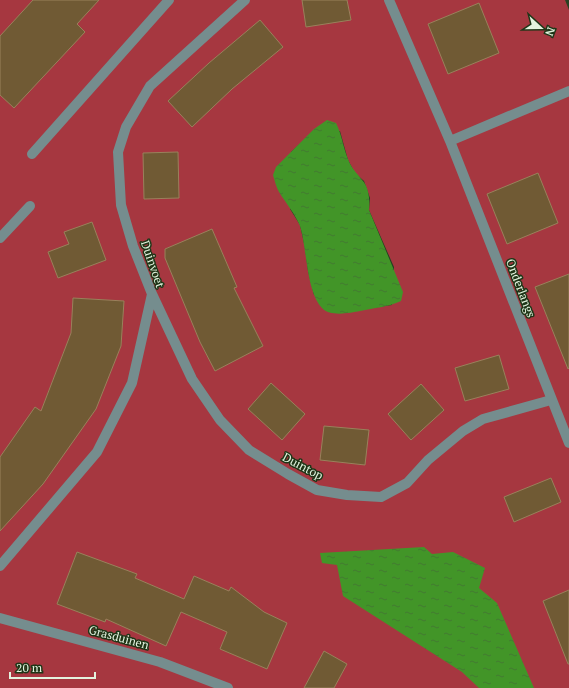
<svg xmlns="http://www.w3.org/2000/svg" width="569" height="688" font-family="'PT Serif',serif">
  <style>
    .green { fill: #a63740; fill-rule: evenodd }
    .water { fill: url(#water-ripples) }
    .building { fill: #705a34; stroke: #99815b }
    .lines { fill: none; stroke-linecap: round; stroke-linejoin: round }
    .minor { stroke: #758d8e; stroke-width: 10 }
    .labels { text-anchor: middle; dominant-baseline: central; stroke-width: 3; stroke-linejoin: round; paint-order: stroke }
    .street-label { font-size: 12px; fill: #e3f3df; stroke: #1e3617 }
  </style>
  <defs>
    <pattern id="water-ripples" width="26" height="14" patternUnits="userSpaceOnUse"><rect width="26" height="14" fill="#429528"/><path d="M2 4q2-2 4 0t4 0M15 11q2-2 4 0t4 0" fill="none" stroke="#437a31"/></pattern>
  </defs>
  <rect width="100%" height="100%" fill="#284121"/>
  <path class="green" d="M0,0H565L569,10V688H0ZM340,131L348,160L355,173L364,181L370,198L369,210L394,267L392,305L372,308L314,295L308,271L305,248L300,225L290,209L291,152L303,141Z"/>
  <path class="water" d="M327,120L336,123C342,135 343,147 348,159C351,168 357,173 362,180C369,187 370,200 369,210L403,292L401,301C388,307 374,308 360,311C350,313 330,317 322,308C306,291 307,248 300,226C295,214 286,203 279,192C276,187 275,181 273,175L276,167L314,129Z
    M424,547L432,554L453,552L485,568L479,588L497,603L534,688H479L462,672L343,596L337,565L322,563L320,553Z"/>
  <path class="building" d="M33,0H99L77,24L85,32L14,108L0,95V36Z
    M302,0H347L351,20L306,27Z
    M479,3L499,53L448,74L428,24Z
    M260,20L283,47L232,89L192,127L168,101L209,63Z
    M178,152L179,198L144,199L143,153Z
    M538,173L558,223L507,244L487,194Z
    M92,222L106,260L58,278L48,252L69,244L64,232Z
    M212,229L237,287L234,288L263,346L215,371L200,342L165,258V249Z
    M569,274V368L568,369L535,287Z
    M73,298L124,301L121,346L96,409L43,484L0,531V457L35,407L41,411L71,333Z
    M499,355L509,389L465,401L455,368Z
    M271,383L305,414L282,440L248,409Z
    M421,384L444,410L411,440L388,414Z
    M324,426L369,430L365,465L320,460Z
    M551,478L561,502L514,522L504,497Z
    M77,552L137,574L135,578L184,599L194,576L229,591L231,587L264,612L287,623L267,669L220,649L227,632L181,612L166,646L106,619L105,622L57,604Z
    M569,590V664H568L543,601Z
    M324,651L347,664L334,688H304Z"/>
  <g class="lines">
    <path class="minor" d="M245,0L150,86L126,127L118,152L121,205L133,246L152,294L192,379L220,420L249,450L288,474L317,490L347,495L381,497L407,483L428,460L463,431L483,419L551,400
      M389,0L450,141L569,443
      M450,141L569,91
      M32,154L169,0
      M0,238L30,206
      M0,566L97,452L132,383L152,294
      M0,618L160,662L228,688"/>
  </g>
  <g class="labels">
    <g class="street-label">
      <text transform="translate(153 264) rotate(71)">Duinvoet</text>
      <text transform="translate(521 288) rotate(69)">Onderlangs</text>
      <text transform="translate(303 466) rotate(28)">Duintop</text>
      <text transform="translate(119 637) rotate(15)">Grasduinen</text>
    </g>
  </g>
  <g transform="translate(541 28) rotate(111)" stroke="#1e3617" stroke-width="3" paint-order="stroke">
  <path d="M0-3L7 15L0 10L-7 15Z" fill="#e3f3df"/>
  <text y="-6" font-size="11" font-weight="bold" text-anchor="middle" fill="#e3f3df">N</text>
  </g>
  <path d="M10 672v6h85v-6" fill="none" stroke="#e3f3df" stroke-width="2"/>
  <text x="16" y="672" font-size="12" fill="#e3f3df" stroke="#1e3617" stroke-width="3" paint-order="stroke">20 m</text>
</svg>
